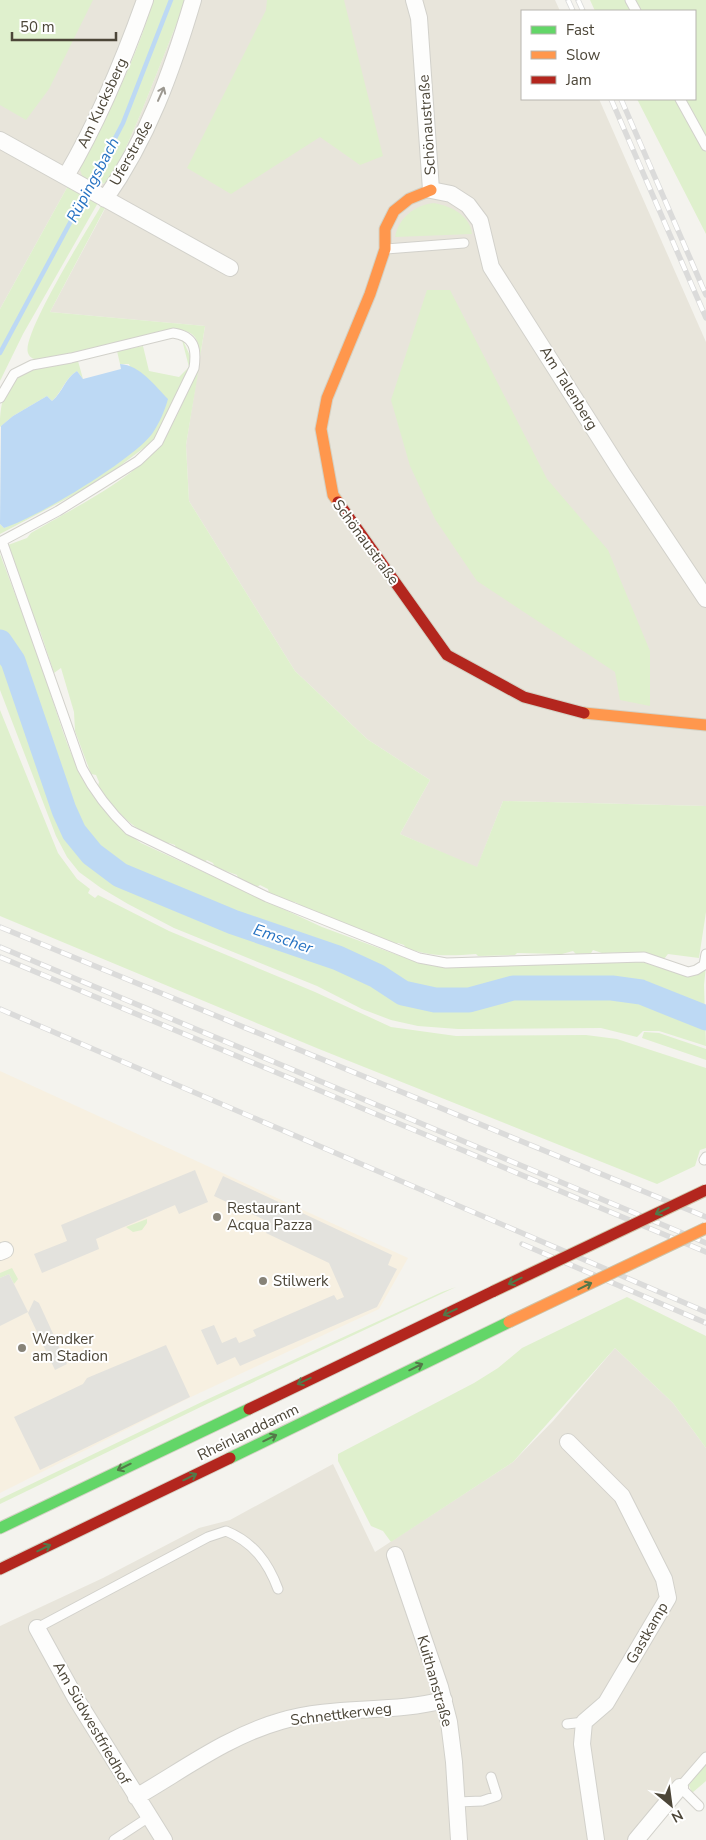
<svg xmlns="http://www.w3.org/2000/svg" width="706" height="1840" font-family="'Nunito Sans',sans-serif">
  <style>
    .residential { fill: #e8e5db }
    .commercial { fill: #f7f0e1 }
    .green { fill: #dff0cd }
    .parking { fill: #e3e2dd }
    .water { fill: #bdd9f4 }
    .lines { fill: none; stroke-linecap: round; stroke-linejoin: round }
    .stream { stroke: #bdd9f4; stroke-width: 4.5 }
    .river { stroke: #bdd9f4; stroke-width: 25 }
    .lane-casing { stroke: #d2d1cb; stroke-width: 11 }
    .street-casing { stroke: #d2d1cb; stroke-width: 18 }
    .fast-casing { stroke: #d4d1c4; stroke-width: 13 }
    .slow-casing { stroke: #d4d1c4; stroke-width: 13 }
    .jam-casing { stroke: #d4d1c4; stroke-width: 13 }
    .lane { stroke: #fdfdfc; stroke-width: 9 }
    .street { stroke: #fdfdfc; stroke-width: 16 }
    .fast { stroke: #63d668; stroke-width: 11 }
    .slow { stroke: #ff974d; stroke-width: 11 }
    .jam { stroke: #b3261e; stroke-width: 11 }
    .rail-casing { stroke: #dbdbda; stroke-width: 5.5 }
    .rail { stroke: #fff; stroke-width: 4; stroke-dasharray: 11; stroke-linecap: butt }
    .slow-bridge-casing { stroke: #cec3a8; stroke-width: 13; stroke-linecap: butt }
    .jam-bridge-casing { stroke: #cec3a8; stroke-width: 13; stroke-linecap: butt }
    .slow-bridge { stroke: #ff974d; stroke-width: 11 }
    .jam-bridge { stroke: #b3261e; stroke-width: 11 }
    .oneway { stroke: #9c9890 }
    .oneway2 { stroke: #547849 }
    .poi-dot { fill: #878378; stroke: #fff; stroke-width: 2 }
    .labels { text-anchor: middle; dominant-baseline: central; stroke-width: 4; stroke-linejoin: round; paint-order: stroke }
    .street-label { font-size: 15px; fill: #4c4638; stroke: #fff }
    .poi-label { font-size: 15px; fill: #4c4638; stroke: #fff; text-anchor: start }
    .water-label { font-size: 16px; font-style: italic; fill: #2773c2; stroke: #fff }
  </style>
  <rect width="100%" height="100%" fill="#f4f3ee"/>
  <path class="residential" d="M0,0H153L146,24L100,128L95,185L106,183L114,175L141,113L186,0H555L560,11H522V99H599L706,342V806L503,801L477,868L400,834L430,780L367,739L295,671L189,501L186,445L205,326L50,312L105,209L69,184L0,309Z
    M615,1348L673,1403L706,1448V1753L632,1840H0V1626L103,1578L199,1528L230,1520L333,1464L375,1552L513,1462L553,1421Z"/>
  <path class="commercial" d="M0,1071L408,1258L379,1309L191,1397L0,1493Z"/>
  <path class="green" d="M0,0H93L49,89L26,120L0,105Z
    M153,0H186L141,113L114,175L106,183L95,185L83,178L79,167C108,114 137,58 153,0Z
    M267,0H344L383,156L360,165L320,137L231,194L187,168L266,10Z
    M590,0H627L633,11H595Z
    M633,0H706V142L682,99H695V11H639Z
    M637,99H678L706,152V234Z
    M69,184L99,201L23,334L0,381V309Z
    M434,203C451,206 470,215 472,234L395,237C399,218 414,205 434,203Z
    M101,206L105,208L50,312L205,326L200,357C198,336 195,331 173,329L52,359C43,359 32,363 28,353C21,335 89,227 101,206Z
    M427,290H450L547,479L608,550L650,651V706L620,700L615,672L477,581L435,519L410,466L391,400Z
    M181,336L191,358L190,367L158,435L149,444L100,481L0,534V524L4,528C57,502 109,475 152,433L129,364H120L117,351L143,346L149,371L179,377L189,367Z
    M78,361L83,379L77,371C65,378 62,392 52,401L47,396L13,416L0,427C0,368 31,370 78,361Z
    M199,367L186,445L189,501L295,671L367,739L430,780L400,834L477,867L503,801L706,806V912L699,958L668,954L664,959L641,952L602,953L593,950L591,953L576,954L573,951L562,954L517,953L515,955L478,956L476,954C449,956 432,957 406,948L404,945L398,943L395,945L319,913L316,914L295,902L292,903L269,893L268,889L260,885L257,887L238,878L237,875L215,867L213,863L207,860L204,862L176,849L175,845L169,843L166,845C136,831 116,813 98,786L99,782L96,775L91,774L75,731L74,712L61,668L54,673L40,631L38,630L8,545L27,538L31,533C68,511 138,477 162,442C177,419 187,392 199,367Z
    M0,554C14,592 29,630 42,668C67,740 75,796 141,843L322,927L419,963L461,967L638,961L689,975L706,966L704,985L706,1046L659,1031H643L637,1037L601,1028L458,1029L418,1026L391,1020L362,1009L317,986L174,928L128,904L101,888L79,872L67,857L56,836L0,690Z
    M0,710L58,853L77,879L90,889L88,893L95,898L98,895L169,931L315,992L391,1027L456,1036L586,1035L617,1039L706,1068V1148L700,1150L695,1166L657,1184L319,1049L0,916Z
    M644,1032L659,1033L706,1049V1060L642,1038Z
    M147,1219V1223L142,1230L133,1232L126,1227Z
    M12,1268L18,1279L14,1284L9,1274L0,1278V1273Z
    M456,1287L209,1403L0,1504V1499L208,1399L442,1292Z
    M627,1297L706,1336V1448L673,1403L615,1348L513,1462L391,1542L383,1531L371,1526L338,1461V1454L474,1383L498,1368L522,1348Z
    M706,1762V1781L692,1793L688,1783Z"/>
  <path class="parking" d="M195,1170L208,1202L179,1214L175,1205L96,1239L99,1249L42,1273L34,1254L67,1241L61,1225Z
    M223,1176L392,1255L388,1265L397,1269L377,1307L240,1366L235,1357L217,1365L201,1330L214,1325L222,1343L236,1337L239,1343L256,1336L253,1330L334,1295L337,1300L344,1297L329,1263L266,1233L271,1223L214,1196Z
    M9,1274L28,1312L0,1326V1278Z
    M34,1300L39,1303L67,1364L55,1370L28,1313Z
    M166,1345L190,1397L40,1470L14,1417L83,1384L87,1378Z"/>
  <path class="water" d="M120,364C140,365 155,386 168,399C165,410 159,424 152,434C131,461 38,517 4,528L0,524L1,426L13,416L47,396L52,401C63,392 65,378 77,371L83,379L121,369Z"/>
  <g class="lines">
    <path class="stream" d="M90,186L123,123L171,0
      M0,353L86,193"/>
    <path class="river" d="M0,642L13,661L64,810L74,832L92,854L120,875L233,922L338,958L377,976L403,993L435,1000H469L513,988H612L641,992L706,1018"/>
    <defs>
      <path id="lane" d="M630,0L636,11
        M680,99L706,146
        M386,249L464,243
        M0,398L14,374L32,365L71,358L173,333C194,336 197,348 194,368L158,442L138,461L58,511L2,541L82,768C95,793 109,811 129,830L267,897L419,958L446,963L644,957L688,972L696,970L704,965L706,954
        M704,1160L706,1157
        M37,1628L208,1537L226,1531C253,1542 268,1562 278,1589
        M567,1724L584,1722
        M457,1802L482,1801L497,1796L491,1777
        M699,1806L680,1787L706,1757
        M114,1840L149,1817"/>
      <path id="street" d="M414,0L419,18L431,190L451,194L468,205L480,221L491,267L622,473L706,599
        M0,140L230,268
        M66,176C99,120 123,62 145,0
        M105,199C148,138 172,71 193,0
        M0,1252L5,1250
        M568,1442L622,1496L664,1579L668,1598L606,1703L584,1722L582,1744L596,1840
        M395,1555L440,1687L449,1722L454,1762L459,1840
        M37,1628L75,1697L164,1840
        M136,1797C183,1770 228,1736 281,1721C334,1705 391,1714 444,1700
        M636,1840L680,1787"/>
      <path id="fast" d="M230,1458L509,1322
        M0,1528L249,1409"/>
      <path id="slow" d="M338,502L333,495L321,429L327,398L370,294L385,249V229L394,211L409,199L431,190
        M584,713L706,725"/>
      <path id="jam" d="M338,502L447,655L524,697L584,713
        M249,1409L494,1291
        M0,1569L230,1458"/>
    </defs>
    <use href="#lane" class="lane-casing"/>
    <use href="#street" class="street-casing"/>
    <use href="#fast" class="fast-casing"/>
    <use href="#slow" class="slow-casing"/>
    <use href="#jam" class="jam-casing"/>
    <use href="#lane" class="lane"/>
    <use href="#street" class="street"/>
    <use href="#fast" class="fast"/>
    <use href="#slow" class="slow"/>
    <use href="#jam" class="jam"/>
    <defs>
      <path id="rail" d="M568,0L573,11
        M578,0L583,11
        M611,99L706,318
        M621,99L706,295
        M0,927L706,1217
        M0,947L706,1243
        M0,957L706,1252
        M0,1009L706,1312
        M522,1244L706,1323"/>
    </defs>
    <use href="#rail" class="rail-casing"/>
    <use href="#rail" class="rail"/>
    <defs>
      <path id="slow-bridge" d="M509,1322L706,1228"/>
      <path id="jam-bridge" d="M494,1291L706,1190"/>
    </defs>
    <use href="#slow-bridge" class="slow-bridge-casing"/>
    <use href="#jam-bridge" class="jam-bridge-casing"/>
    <use href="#slow-bridge" class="slow-bridge"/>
    <use href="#jam-bridge" class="jam-bridge"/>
  </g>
  <defs><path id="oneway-shaft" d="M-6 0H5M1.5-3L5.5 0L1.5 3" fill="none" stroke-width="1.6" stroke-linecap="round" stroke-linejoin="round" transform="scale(1.25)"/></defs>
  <use class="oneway" href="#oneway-shaft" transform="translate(161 94) rotate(-66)"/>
  <g class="oneway2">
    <use href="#oneway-shaft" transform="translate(662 1211) rotate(154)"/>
    <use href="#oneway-shaft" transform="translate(515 1281) rotate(154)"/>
    <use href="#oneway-shaft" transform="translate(585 1286) rotate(-26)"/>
    <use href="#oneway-shaft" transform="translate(450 1312) rotate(155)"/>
    <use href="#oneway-shaft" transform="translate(416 1367) rotate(-26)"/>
    <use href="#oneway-shaft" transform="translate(304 1381) rotate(155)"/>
    <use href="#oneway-shaft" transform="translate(270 1438) rotate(-26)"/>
    <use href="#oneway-shaft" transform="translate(124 1467) rotate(154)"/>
    <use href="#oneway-shaft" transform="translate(190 1477) rotate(-26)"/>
    <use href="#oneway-shaft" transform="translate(44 1548) rotate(-26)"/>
  </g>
  <g class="poi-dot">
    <circle cx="217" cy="1217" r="5"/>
    <circle cx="263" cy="1281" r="5"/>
    <circle cx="22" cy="1348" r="5"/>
  </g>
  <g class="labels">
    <g class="street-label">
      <text transform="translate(102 103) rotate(-65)">Am Kucksberg</text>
      <text transform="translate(427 125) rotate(-94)">Schönaustraße</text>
      <text transform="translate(131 153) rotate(-61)">Uferstraße</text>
      <text transform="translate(569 388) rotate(58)">Am Talenberg</text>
      <text transform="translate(366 542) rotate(54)">Schönaustraße</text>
      <text transform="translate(248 1432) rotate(-26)">Rheinlanddamm</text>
      <text transform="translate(647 1633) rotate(-60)">Gastkamp</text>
      <text transform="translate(435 1681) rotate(74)">Kuithanstraße</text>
      <text transform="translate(341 1714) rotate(-7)">Schnettkerweg</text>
      <text transform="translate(92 1723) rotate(60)">Am Südwestfriedhof</text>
    </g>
    <g class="poi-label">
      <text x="227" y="1208">Restaurant<tspan x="227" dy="17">Acqua Pazza</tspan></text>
      <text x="273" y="1281">Stilwerk</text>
      <text x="32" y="1339">Wendker<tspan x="32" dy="17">am Stadion</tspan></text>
    </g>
    <g class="water-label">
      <text transform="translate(93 180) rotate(-62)">Rüpingsbach</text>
      <text transform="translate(283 939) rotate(19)">Emscher</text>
    </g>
  </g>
  <rect x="521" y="10" width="175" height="90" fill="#ffffff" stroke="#b7b5af"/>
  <rect x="531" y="26" width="25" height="8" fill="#63d668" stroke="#b7b5af"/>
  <text x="566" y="35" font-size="15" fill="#4c4638">Fast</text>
  <rect x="531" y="51" width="25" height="8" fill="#ff974d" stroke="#b7b5af"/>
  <text x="566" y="60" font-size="15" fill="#4c4638">Slow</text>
  <rect x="531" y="76" width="25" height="8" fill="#b3261e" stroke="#b7b5af"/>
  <text x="566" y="85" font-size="15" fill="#4c4638">Jam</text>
  <g transform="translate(671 1805) rotate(151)" stroke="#ffffff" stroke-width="4" paint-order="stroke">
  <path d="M0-4L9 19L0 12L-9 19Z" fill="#4c4638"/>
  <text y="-8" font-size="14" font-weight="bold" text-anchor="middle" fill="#4c4638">N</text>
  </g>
  <path d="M12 32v8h104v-8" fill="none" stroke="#4c4638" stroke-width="2.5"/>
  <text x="20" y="32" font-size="15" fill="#4c4638" stroke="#ffffff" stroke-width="4" paint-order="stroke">50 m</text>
</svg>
